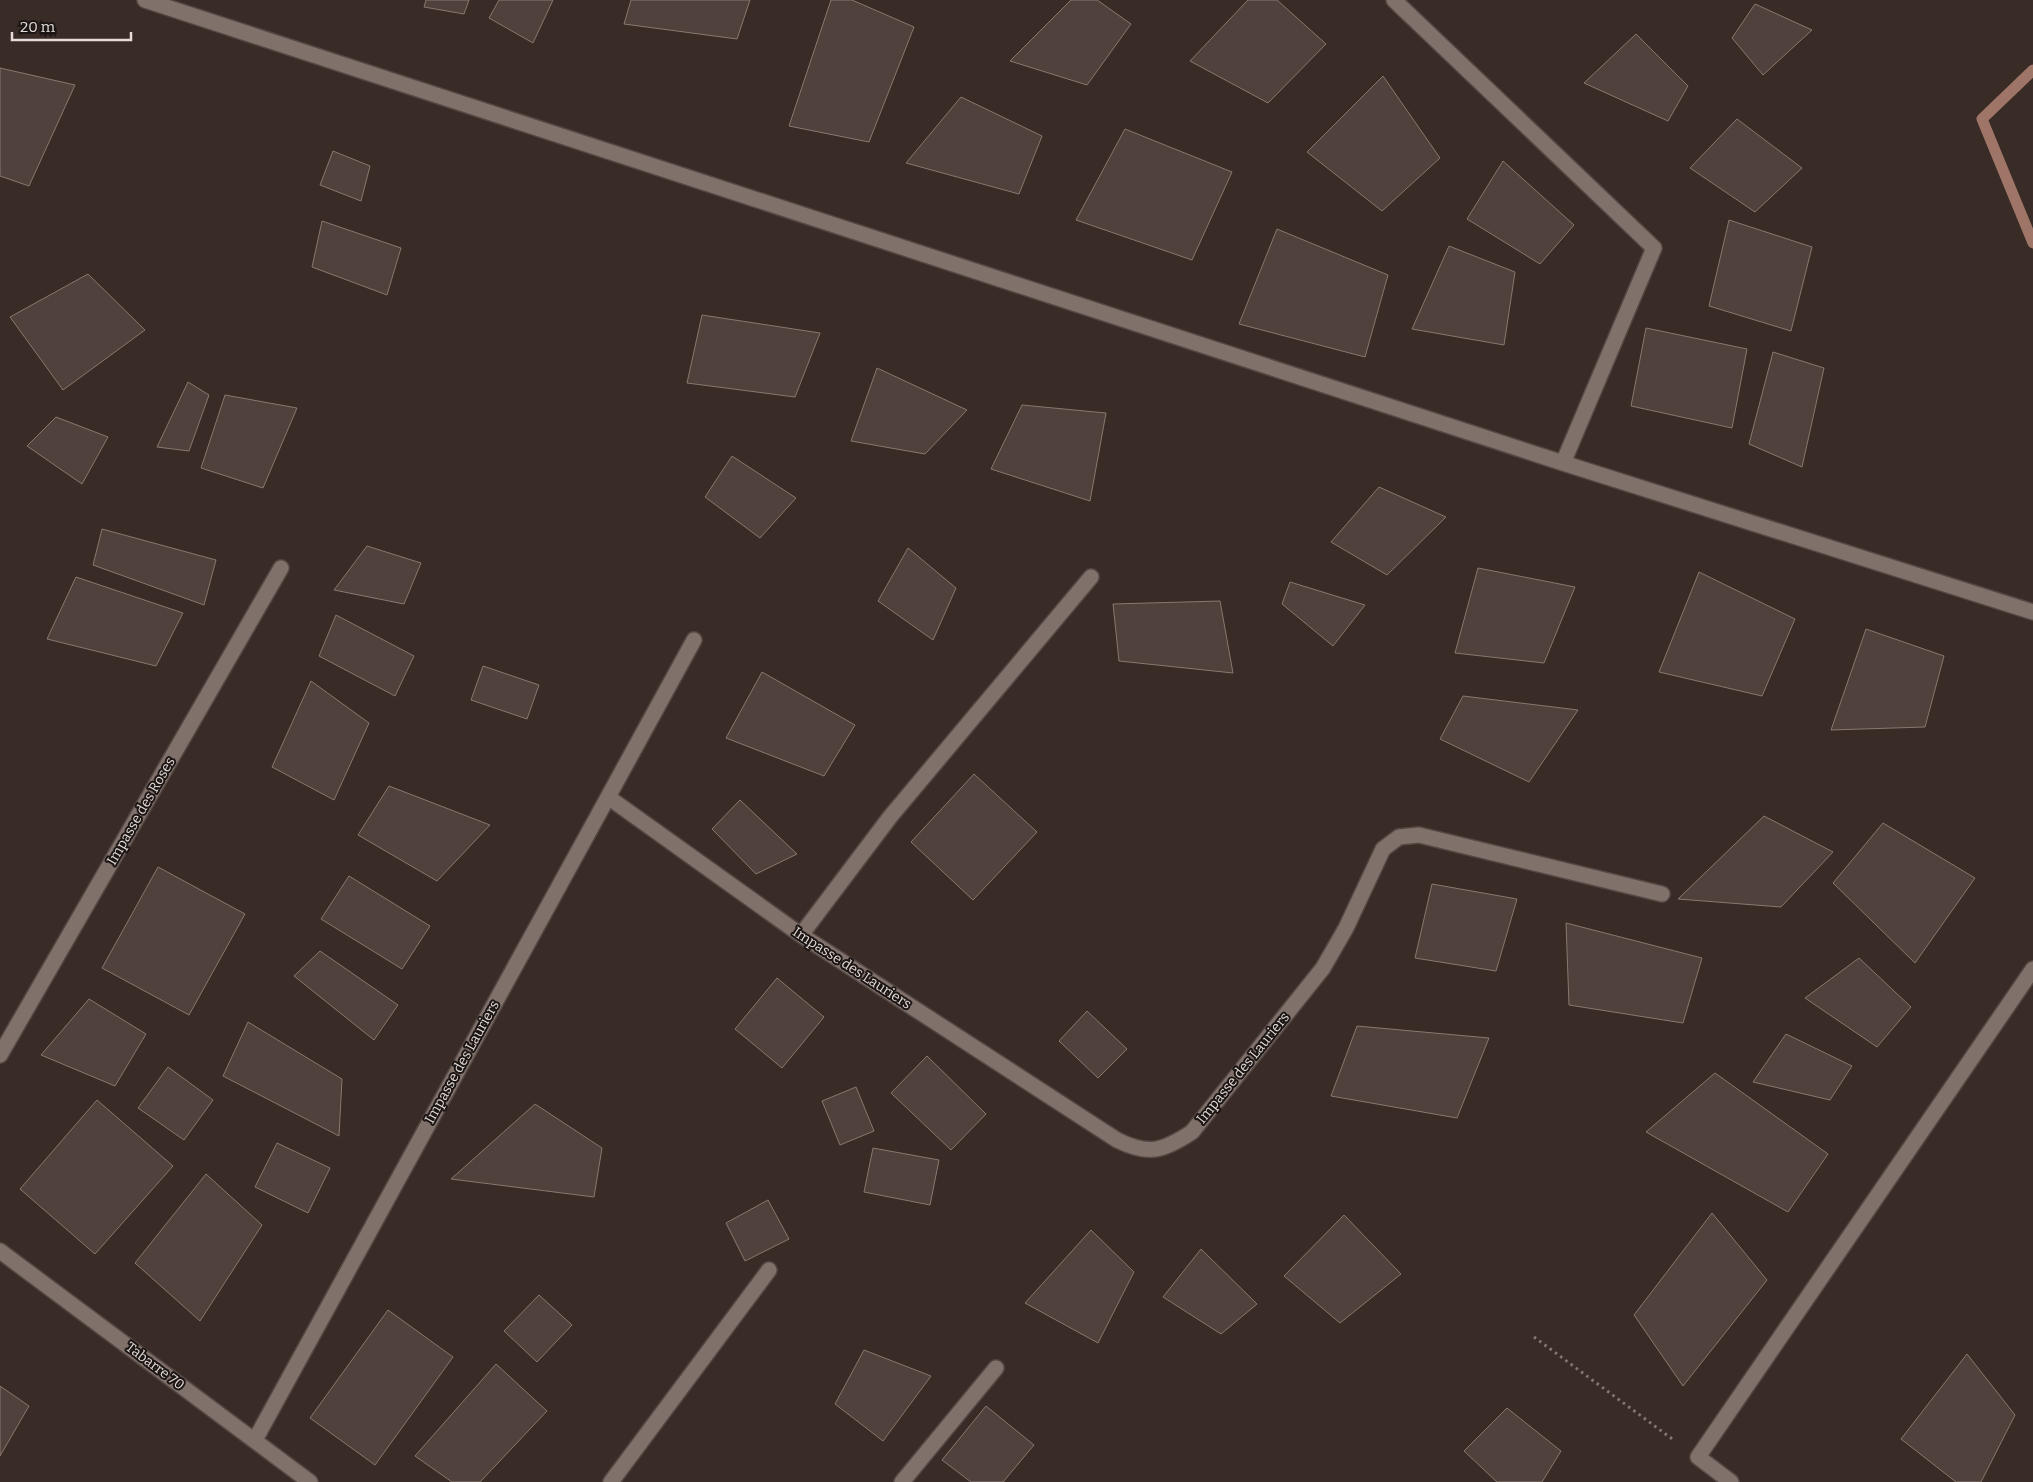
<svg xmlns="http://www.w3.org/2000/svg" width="2033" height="1482" font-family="Bitter,serif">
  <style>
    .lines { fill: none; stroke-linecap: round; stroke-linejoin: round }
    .stream { stroke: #9e7567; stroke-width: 11 }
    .building { fill: #50413c; stroke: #897872 }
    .minor-casing { stroke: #534744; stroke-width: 18 }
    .path { stroke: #837773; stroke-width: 3; stroke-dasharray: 2.5 4; stroke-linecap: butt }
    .minor { stroke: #81716b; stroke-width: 15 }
    .labels { text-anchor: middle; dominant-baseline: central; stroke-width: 4; stroke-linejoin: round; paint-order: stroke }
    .street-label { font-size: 14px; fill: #e5dcd9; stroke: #1b1513 }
  </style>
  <rect width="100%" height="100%" fill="#392b26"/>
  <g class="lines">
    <path class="stream" d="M2033,70L1982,119L2033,243"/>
  </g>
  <path class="building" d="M426,0H469L464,14L424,7Z
    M499,0H553L533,43L489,18Z
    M631,0H750L737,39L624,24Z
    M831,0H852L914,27L869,142L789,126Z
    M1071,0H1097L1131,24L1087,85L1010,61Z
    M1248,0H1277L1326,44L1268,103L1190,61Z
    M1755,4L1812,30L1763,75L1732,38Z
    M1636,34L1688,86L1668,121L1584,83Z
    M0,68L75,85L29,186L0,176Z
    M1383,76L1440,158L1382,211L1307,152Z
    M961,97L1042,136L1019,194L906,163Z
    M1737,119L1802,168L1755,212L1690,168Z
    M1125,129L1232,172L1192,260L1076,220Z
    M333,151L370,166L361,201L320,185Z
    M1503,161L1574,225L1540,264L1467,219Z
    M1729,220L1812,247L1791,331L1709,306Z
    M322,221L401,248L387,295L312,267Z
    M1277,229L1388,275L1365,357L1239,324Z
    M1449,246L1515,272L1504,345L1412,329Z
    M88,274L145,330L63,390L10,317Z
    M702,315L820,333L795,397L687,383Z
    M1646,328L1747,349L1732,428L1631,406Z
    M1773,352L1824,368L1802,467L1749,444Z
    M877,368L967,410L925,454L851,441Z
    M188,382L209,395L189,451L157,447Z
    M225,395L297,408L263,488L201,468Z
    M1022,405L1106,413L1090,501L991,469Z
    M56,417L108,437L82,484L27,446Z
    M732,456L796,498L760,538L705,497Z
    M1379,487L1446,517L1387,575L1331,542Z
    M102,529L216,560L204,605L93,565Z
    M367,546L421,563L404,604L334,590Z
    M908,548L956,588L933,640L878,601Z
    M1478,568L1575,587L1544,663L1455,653Z
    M1699,572L1795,619L1762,696L1659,672Z
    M76,577L183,613L156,666L47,639Z
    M1290,582L1365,605L1333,646L1282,604Z
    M1220,601L1233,673L1119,661L1113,604Z
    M336,615L414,656L395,696L319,656Z
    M1866,629L1944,656L1925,727L1831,730Z
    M483,666L539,685L527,719L471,700Z
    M762,672L855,725L824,776L726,738Z
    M311,681L369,723L334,800L272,767Z
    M1463,696L1578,710L1529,782L1440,739Z
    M974,774L1037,832L973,900L911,842Z
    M389,786L490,825L437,881L358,835Z
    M740,800L797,854L756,874L712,829Z
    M1764,816L1833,852L1781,907L1678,899Z
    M1883,823L1975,878L1915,963L1833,883Z
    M158,867L245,914L189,1015L102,968Z
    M349,876L430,926L402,969L321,919Z
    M1432,884L1517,899L1496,971L1415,958Z
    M1566,923L1702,958L1683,1023L1569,1005Z
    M320,951L398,1005L374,1040L294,976Z
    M1859,958L1911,1007L1877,1047L1805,998Z
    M777,978L824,1017L782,1068L735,1029Z
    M89,999L146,1034L115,1086L41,1055Z
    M1087,1011L1127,1049L1098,1078L1059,1041Z
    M248,1022L342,1079L339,1136L223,1076Z
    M1357,1026L1489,1038L1457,1118L1331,1096Z
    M1786,1034L1852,1066L1830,1100L1753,1082Z
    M927,1056L986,1114L951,1150L891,1093Z
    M168,1067L213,1100L184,1140L138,1108Z
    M1715,1073L1828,1154L1788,1212L1646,1132Z
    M856,1087L874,1131L840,1145L822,1101Z
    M97,1100L173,1166L95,1254L20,1189Z
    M535,1104L602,1148L594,1197L451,1179Z
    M277,1143L330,1168L308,1213L255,1187Z
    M873,1148L939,1160L930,1205L864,1192Z
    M206,1174L262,1225L200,1321L135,1263Z
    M768,1200L789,1239L745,1261L726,1223Z
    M1712,1213L1767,1280L1683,1386L1634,1315Z
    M1344,1215L1401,1274L1340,1323L1284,1276Z
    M1091,1230L1134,1272L1098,1343L1025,1303Z
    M1201,1249L1257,1304L1221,1334L1163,1297Z
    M539,1295L572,1325L537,1362L504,1331Z
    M388,1310L453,1357L375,1465L310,1418Z
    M864,1350L931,1376L883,1441L835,1404Z
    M1967,1354L2015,1415L1981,1482H1956L1901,1439Z
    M496,1364L547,1411L480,1482H452L415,1456Z
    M0,1386L29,1406L0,1456Z
    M986,1406L1034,1445L1003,1482H971L942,1460Z
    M1507,1408L1561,1451L1542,1482H1497L1464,1451Z"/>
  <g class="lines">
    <defs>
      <path id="minor" d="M145,0L1563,463L2033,612
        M1394,0L1654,248L1563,463
        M608,797L694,640
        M801,935L890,817L1091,577
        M0,1055L281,568
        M0,1251L310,1482
        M255,1440L608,797L801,935L1117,1140C1149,1156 1163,1151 1192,1132L1323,968L1346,928L1383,849L1399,837L1419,835L1662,894
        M611,1482L769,1270
        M902,1482L996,1368
        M1731,1482L1698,1457L2033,969"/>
    </defs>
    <use href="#minor" class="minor-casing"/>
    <path class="path" d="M1534,1337L1675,1441"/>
    <use href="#minor" class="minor"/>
  </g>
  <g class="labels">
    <g class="street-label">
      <text transform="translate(141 811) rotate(-60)">Impasse des Roses</text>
      <text transform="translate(852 968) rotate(33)">Impasse des Lauriers</text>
      <text transform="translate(462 1062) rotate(-61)">Impasse des Lauriers</text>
      <text transform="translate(1243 1068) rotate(-51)">Impasse des Lauriers</text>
      <text transform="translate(155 1366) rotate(37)">Tabarre 70</text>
    </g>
  </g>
  <path d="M12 32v8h119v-8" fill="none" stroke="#e5dcd9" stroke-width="2.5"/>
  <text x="20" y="32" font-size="15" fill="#e5dcd9" stroke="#1b1513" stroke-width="4" paint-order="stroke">20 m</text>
</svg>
